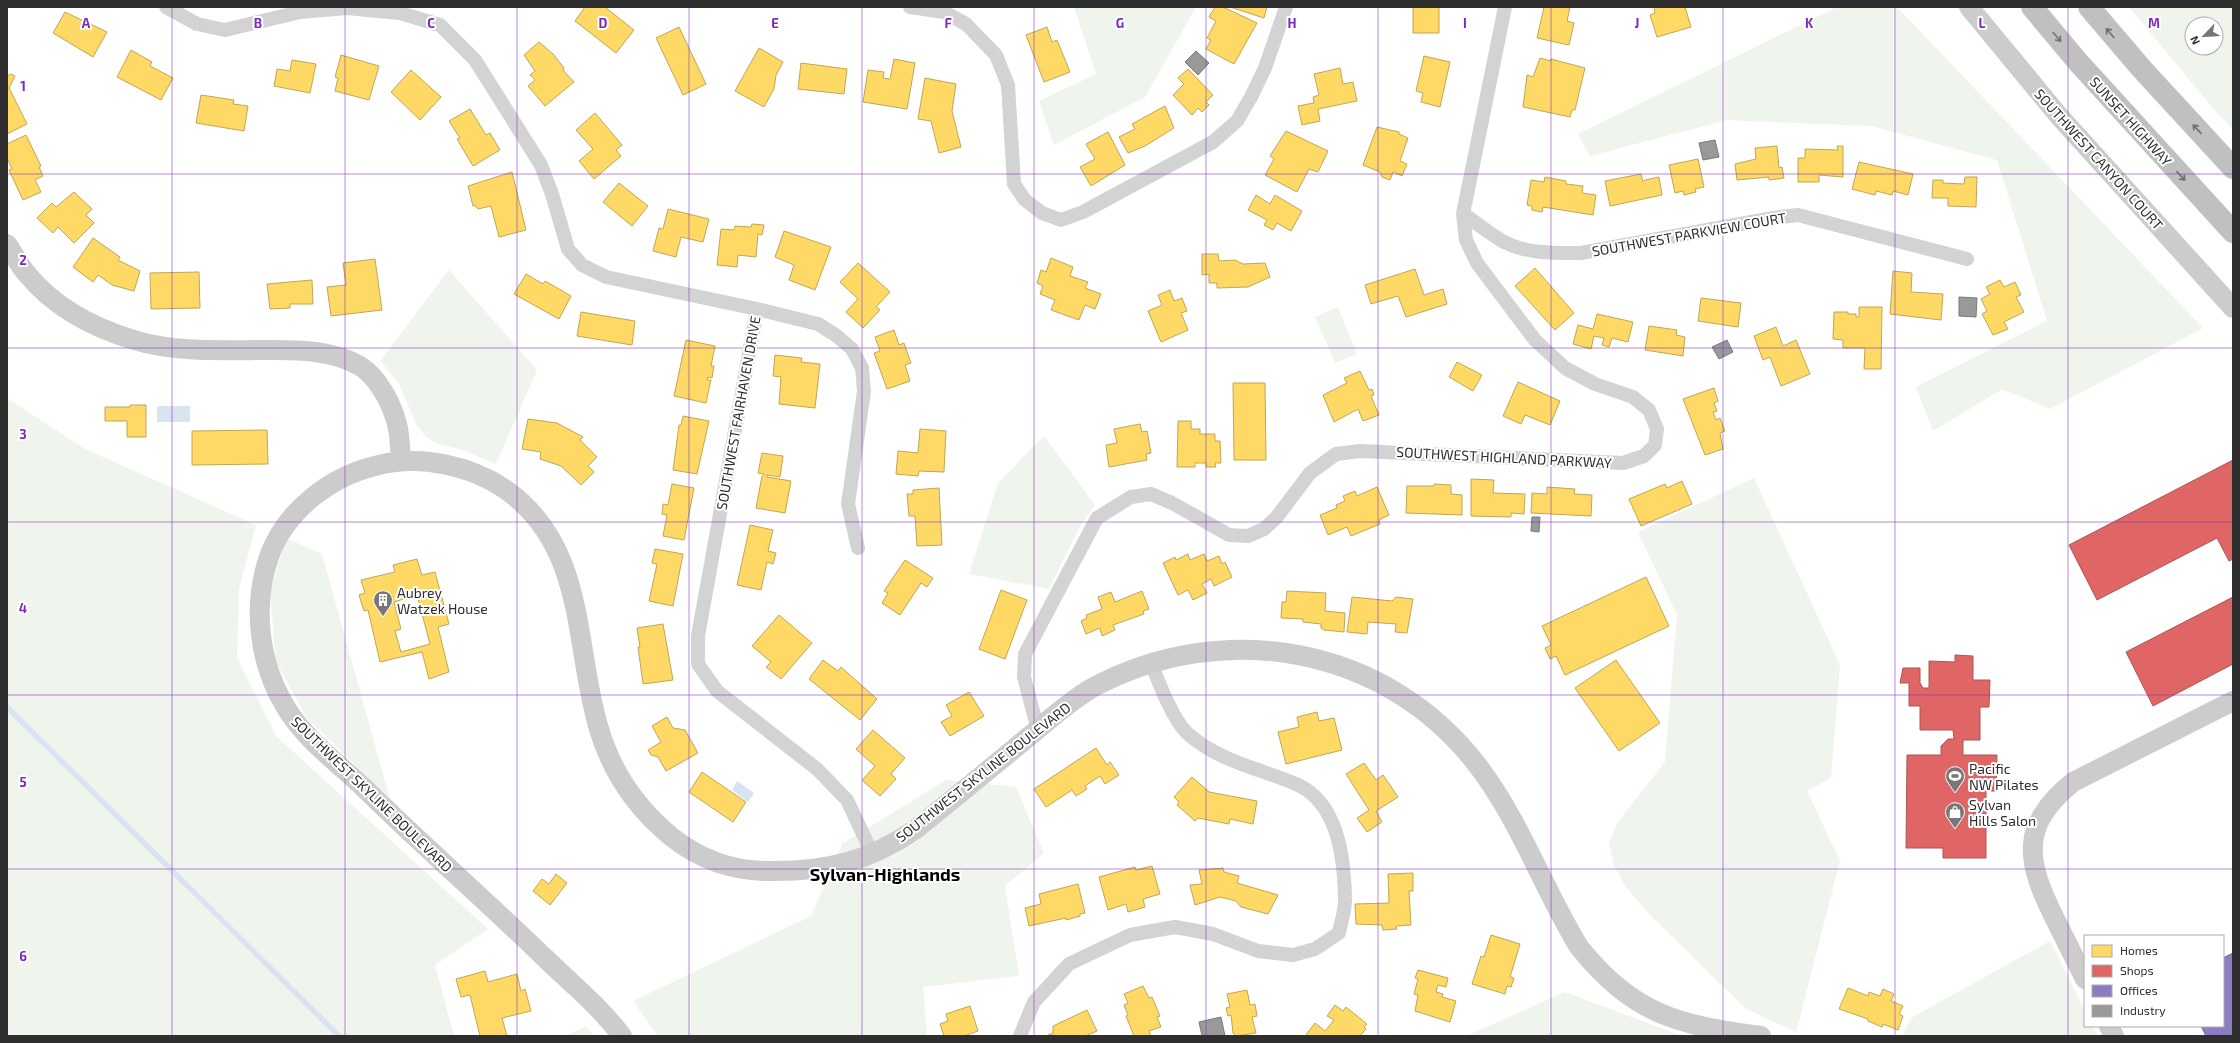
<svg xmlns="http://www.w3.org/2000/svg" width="2240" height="1043" font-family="'Exo 2',sans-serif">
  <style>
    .green { fill: #eff4ec; fill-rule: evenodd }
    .water { fill: #dae4f0 }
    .homes { fill: #ffd966; stroke: #c0a655; fill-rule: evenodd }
    .shops { fill: #e06666; stroke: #ab5555 }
    .offices { fill: #8e7cc3; stroke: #716596 }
    .industry { fill: #999; stroke: #797979 }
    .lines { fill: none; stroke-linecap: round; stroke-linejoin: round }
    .stream { stroke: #dae4f0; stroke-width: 5.5 }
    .street { stroke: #d3d3d3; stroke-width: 14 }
    .secondary { stroke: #ccc; stroke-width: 20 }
    .highway { stroke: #c0c0c0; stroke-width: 22 }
    .oneway { stroke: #707070 }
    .grid { fill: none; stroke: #7b2cbf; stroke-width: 1; stroke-opacity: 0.55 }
    .labels { text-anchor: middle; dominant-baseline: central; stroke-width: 4; stroke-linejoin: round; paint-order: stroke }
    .street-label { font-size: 14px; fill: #2e2e2e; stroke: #fff }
    .poi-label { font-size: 14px; fill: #2e2e2e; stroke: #fff; text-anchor: start }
    .district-label { font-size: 18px; font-weight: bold; fill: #000; stroke: #fff }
    .grid-label { font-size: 13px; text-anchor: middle; font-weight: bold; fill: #7b2cbf; stroke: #fff; stroke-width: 4; stroke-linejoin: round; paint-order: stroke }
  </style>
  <rect width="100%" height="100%" fill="#fff"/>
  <path class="green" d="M1074,7H1196L1145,97L1054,145L1039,101L1096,74Z
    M1837,7H1897L2203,328L2050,409L2002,389L1933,431L1916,387L2047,321L1997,160L1871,126L1727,120L1590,156L1578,134Z
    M2129,7H2233V129L2215,111ZM2192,24H2216V48H2192Z
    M449,270L537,370L496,464L460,449L441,445L426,437L416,424L399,383L380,361Z
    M1338,307L1357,354L1335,363L1315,317Z
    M7,398L85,449L256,525L239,589L237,658L276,736L488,929L435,965L454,1036H7Z
    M1044,436L1095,505L1079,528L1049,589L969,574L998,483Z
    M1754,478L1840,665L1831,778L1807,791L1840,861L1796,1032L1746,1009L1644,909L1626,887L1614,866L1609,843L1617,823L1665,762L1677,615L1638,532Z
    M286,538L322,554L390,799L307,718L276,662L270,593Z
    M946,780L1016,787L1044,853L1005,886L1019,976L923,987L927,1036H658L633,1001L811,916L842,844Z
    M2050,941L2085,1011V1026H2093L2098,1036H1902L1911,1018Z
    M1565,992L1682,1036H1466Z
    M586,1026L594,1036H565Z"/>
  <path class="water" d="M157,406H190V422H157Z
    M737,781L754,793L748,802L732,790Z"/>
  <path class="homes" d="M585,7H605L634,30L616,53L575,21Z
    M1215,7H1223L1257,23L1234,64L1206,49L1211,40L1207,38L1216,21L1209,17Z
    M1230,7H1267L1264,18Z
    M1413,7H1439V33H1413Z
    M1544,7H1570L1567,21L1574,23L1569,45L1537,38Z
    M1654,7H1685L1691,27L1657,37L1650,15L1655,13Z
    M65,12L107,32L93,57L53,33Z
    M679,27L706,84L683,95L656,38Z
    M1047,27L1052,42L1057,40L1070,72L1044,82L1026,35Z
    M539,42L553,54L564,68L563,70L574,82L545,106L528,86L535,80L530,75L535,71L524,55Z
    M759,48L783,62L776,75L774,89L764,107L735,91Z
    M131,50L152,62L150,66L173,78L161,100L117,77Z
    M341,55L379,66L369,100L335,91L338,78L335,77Z
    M1424,56L1450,62L1440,107L1421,102L1423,93L1416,91Z
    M1540,58L1551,61V59L1585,68L1575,110H1572L1570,117L1523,107L1527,75L1533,77Z
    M894,59L915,63L907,109L863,102L868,70L884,72L883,78L890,79Z
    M292,60L316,64L310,93L274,86L277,69L290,71Z
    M801,63L847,69L844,94L798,89Z
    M1340,68L1343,84L1353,82L1357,101L1318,109L1320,121L1302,125L1298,106L1314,103L1313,97L1319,95L1314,74Z
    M1188,69L1213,95L1206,102L1209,105L1202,112L1198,108L1192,115L1173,95L1184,84L1178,78Z
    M411,70L441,97L420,120L391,92Z
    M11,74L15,76L9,88L27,124L7,134V76Z
    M925,78L956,84L952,111L961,147L939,153L931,121L918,119Z
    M201,95L234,100L233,104L248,106L244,131L196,123Z
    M1165,106L1174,128L1145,146L1128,153L1119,137L1135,129L1132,124Z
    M470,109L486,135L490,133L500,150L473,166L457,139L460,138L449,121Z
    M595,113L622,145L616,150L621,156L594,179L579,161L593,149L576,130Z
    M1377,127L1399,132V134L1408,138L1400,161L1407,164L1402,176L1393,172L1390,180L1382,177L1380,172L1363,165Z
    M1286,131L1328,151L1318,172L1309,169L1297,192L1265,175L1274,159L1270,156Z
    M1108,132L1125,165L1091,186L1080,167L1095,159L1086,144Z
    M26,135L41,166L39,167L43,176L35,180L41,192L23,200L9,170L12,169L7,158V144Z
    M1777,146L1779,168L1782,167L1784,178L1769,180V177L1737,180L1735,164L1756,159L1755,148Z
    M1837,146H1843V177L1819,175V182H1798V158H1805V149L1838,150Z
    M1698,159L1704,187L1695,189L1696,192L1684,195L1683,191L1675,193L1669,165Z
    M1859,162L1913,174L1908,195L1893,191L1892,195L1876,191L1875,195L1852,189Z
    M512,172L526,230L499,237L491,206L478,209L476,206H473L468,186Z
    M1641,174L1643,182L1645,180L1659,177L1662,195L1610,206L1605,181Z
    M1545,177L1566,181V184L1583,186L1582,193L1596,195L1593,215L1543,207L1542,212L1532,210V206L1527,205L1531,180L1544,182Z
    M1965,177H1977L1976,207L1948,206V198H1932L1933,180H1943V183L1964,184Z
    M619,183L648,206L632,226L603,202Z
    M74,192L92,209L86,215L94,223L74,243L58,227L53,233L37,218L52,203L56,207Z
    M1256,195L1270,204L1275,195L1302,211L1291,231L1277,223L1273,230L1264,225L1267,220L1248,210Z
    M668,209L709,219L703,242L681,237L676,257L653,251L659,228L663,229Z
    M752,224L764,225L762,235L758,234L756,257L738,255L737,267L717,265L721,229L734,230L735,226L751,227Z
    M784,231L831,247L815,290L789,280L794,265L775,257Z
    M93,238L120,257L118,260L140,271L134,291L112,285L98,275L93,282L73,267Z
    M1202,254H1218L1219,261L1235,260L1243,264L1265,263L1270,277L1248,287L1217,288V283H1209V274L1202,275Z
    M1051,258L1073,267L1070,276L1088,282L1085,288L1101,294L1095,309L1085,305L1079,320L1051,310L1055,300L1040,294L1043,286L1037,283L1041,270L1046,272Z
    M375,259L382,310L331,316L327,287L346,285L343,263Z
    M858,263L890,292L876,307L880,310L863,328L846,312L858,299L840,282Z
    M1535,268L1574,313L1555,330L1515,286Z
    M1415,269L1424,295L1443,289L1447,304L1406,317L1398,296L1371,304L1365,285Z
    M1893,271L1912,273L1911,292L1943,294L1941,320L1890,314Z
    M199,272L200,308L151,309L150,273Z
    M526,274L543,284L545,281L571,296L559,319L514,294Z
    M312,280L313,304H290V308L270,309L267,284Z
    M2000,280L2004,287L2015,282L2021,295L2016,297L2024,312L2004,322L2008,329L1993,335L1982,314L1987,311L1981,299L1990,294L1986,287Z
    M1170,290L1174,301L1182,298L1187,311L1181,313L1188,330L1161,342L1148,311L1162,305L1158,295Z
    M1701,298L1741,303L1738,327L1698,321Z
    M1859,307H1882L1881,369H1864L1865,348H1843V340L1833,339L1834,312H1848V314H1856V317H1859Z
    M581,312L635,321L632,345L577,336Z
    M1597,314L1633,322L1628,342L1612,338L1609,347L1602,345L1604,338L1594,336L1591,349L1573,344L1578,325L1593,329Z
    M1649,326L1677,330L1676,335L1685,337L1683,356L1645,350Z
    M1776,327L1783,346L1796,340L1810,374L1781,386L1770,357L1763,360L1754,336Z
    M894,330L899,345L904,343L911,363L905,365L910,381L887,389L874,353L880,351L875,337Z
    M686,340L715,346L711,366H714L712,378L708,377L707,380H711L706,403L674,396Z
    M775,355L802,358L801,362L820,364L815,408L779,404L781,377L773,376Z
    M1457,362L1482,375L1473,391L1449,377Z
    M1360,371L1369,390L1372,389L1374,395L1371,396L1379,415L1363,421L1358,409L1334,422L1323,395L1347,383L1344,378Z
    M1518,382L1560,401L1550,425L1525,415L1521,424L1503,416Z
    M1233,383H1265L1266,460H1234Z
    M1714,388L1718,401L1714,403L1717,411L1713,412L1716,420L1720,418L1725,431L1720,433L1723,449L1705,455L1683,399Z
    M130,405H146V437H127V421H105V407H130Z
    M683,416L709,421L697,474L673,470L679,425H681Z
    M528,419L557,423L583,437L580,440L597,457L588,466L594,472L581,485L561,466L540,459L541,452L522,449Z
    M1178,421H1191V429H1200V434H1215V441H1220L1221,463H1215L1216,467H1206V463H1195V467H1177Z
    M1140,424L1142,432L1147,431L1151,453L1146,454L1147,460L1109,467L1106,445L1117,443L1114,429Z
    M920,429L946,431L944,472L919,471L918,476L896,474L898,451L918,453Z
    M267,430L268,464L192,465V431Z
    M762,453L783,456L780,477L767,475V477L791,481L785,513L756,508L762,476H763L764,474L758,473Z
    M1471,479L1494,480L1493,493L1525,494L1524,514L1511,513V517L1471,516Z
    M1682,481L1692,504L1641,526L1629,499L1665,484L1667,488Z
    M672,484L694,488L684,540L663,536L667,515L662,514L663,504L668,505Z
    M1434,484L1451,485V494L1462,495V515L1406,513L1407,486H1434Z
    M1377,487L1389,515L1379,520L1380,524L1351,536L1347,527L1328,535L1320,515L1337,508L1336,505L1345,501L1343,496L1355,491L1357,496Z
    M1547,487L1575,489L1574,494L1592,495L1591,516L1531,513L1532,493L1547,494Z
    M939,488L942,545L917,546L915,516H909L907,494H913V490Z
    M750,525L773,530L768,551L776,553L773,564L767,562L761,590L737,585Z
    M655,549L683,554L673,606L649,601L657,564L652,563Z
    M1188,554L1190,560L1204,554L1207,561L1219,556L1222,564L1225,562L1232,577L1214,586L1211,579L1202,584L1207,593L1193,600L1188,590L1178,595L1163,563L1175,557L1176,560Z
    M417,559L422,575L435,572L449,624L438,627L449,672L429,679L422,652L380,662L368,610L364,611L359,595L365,593L361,580L395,572L393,565ZM417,595L430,644L401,652L395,631L401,629L394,602Z
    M905,560L933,578L927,587L921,583L900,615L882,603L888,593L884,591Z
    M1646,577L1669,626L1565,675L1556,656L1550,659L1545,648L1551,645L1542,626Z
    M1001,590L1027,600L1005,659L979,649Z
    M1142,591L1149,609L1143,611L1144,614L1113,625L1115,630L1102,636L1100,628L1086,634L1081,621L1087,618L1086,615L1102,609L1098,597L1111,592L1115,602Z
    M1287,591L1326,593L1325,611L1345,613L1344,632L1324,630L1321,628V624L1303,622V619L1281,618L1282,602H1286Z
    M1352,597L1392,601L1396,597L1413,599L1407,633L1395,632L1396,624L1368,622L1367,634L1347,632Z
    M779,615L812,643L781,679L766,667L771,662L752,646Z
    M663,624L673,680L643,684L638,647H640L637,628Z
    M823,660L838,671L841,667L877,699L860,720L809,679Z
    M1616,660L1660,723L1619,751L1575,688Z
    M969,692L984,716L950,736L941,722L952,716L946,705Z
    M1317,712L1319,721L1334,718L1342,750L1286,764L1278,732L1299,727L1297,717Z
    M667,717L673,728L685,730L698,753L666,771L658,757L651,755L648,750L661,742L652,726Z
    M873,730L905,758L891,774L896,779L880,796L862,780L875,766L856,749Z
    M1096,748L1107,765L1110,762L1119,775L1105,784L1100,776L1085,786L1087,789L1076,796L1072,790L1046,807L1034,789Z
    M1364,763L1376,780L1383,775L1398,797L1376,811L1382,822L1367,832L1357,818L1369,810L1346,774Z
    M702,772L746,802L733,822L689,792Z
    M1192,777L1209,792L1257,801L1253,824L1230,819L1229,824L1198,818L1195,821L1177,805L1179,802L1174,797Z
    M1152,866L1160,894L1143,899L1145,907L1128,912L1126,904L1108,910L1099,877L1135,867L1136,870Z
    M1223,868L1224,872L1239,876L1237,883L1278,895L1268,914L1241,907L1236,901L1220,897L1195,905L1190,885L1202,884L1199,870Z
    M1413,873V891H1409L1411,925L1396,926L1397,929L1383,930L1382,925L1356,924L1355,904L1389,903L1388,874Z
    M556,874L567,883L550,905L533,891L542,879L549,884Z
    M1078,884L1085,913L1080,914V916L1066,920V918L1029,926L1025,908L1041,904L1039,894Z
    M1491,935L1520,944L1510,977L1514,978L1511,987L1507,986L1505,994L1472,984L1481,956L1484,957Z
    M1418,970L1448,978L1446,987L1438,985L1436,992L1443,994L1442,997L1456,1001L1450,1022L1415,1011L1418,995L1414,994L1418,979L1415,978Z
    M485,971L488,982L517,974L521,991L525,989L531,1011L502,1018L507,1036H480L470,995L461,997L456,979Z
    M1143,986L1149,998L1152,997L1160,1016L1157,1017L1161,1027L1149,1031L1151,1036H1134L1126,1016L1128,1015L1124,1005L1128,1003L1124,994Z
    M1848,988L1868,996L1869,992L1880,996L1883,989L1894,994L1891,1001L1903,1006L1899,1014L1903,1016L1898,1030L1883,1024L1882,1027L1868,1021V1019L1839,1009Z
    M1247,990L1250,1005L1255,1004L1257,1016L1252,1017L1256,1033L1236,1036L1233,1033L1231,1015L1228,1016L1226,1008L1230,1007L1227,994Z
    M1335,1005L1343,1011L1346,1007L1367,1024L1364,1027L1366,1029L1360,1036H1305L1315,1023L1325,1031L1334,1020L1327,1016Z
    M970,1006L978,1031L964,1036H944L940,1024L948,1021L946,1014Z
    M1087,1010L1097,1031L1085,1036H1049V1034H1053V1026Z"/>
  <path class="shops" d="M2233,460V559L2229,561L2217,538L2097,600L2069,545Z
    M2233,597V664L2153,706L2126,652Z
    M1955,655L1973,656V680H1990L1989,707H1980V740H1963V755H1997L1996,791H1986V858H1943V848H1906L1907,755H1941V746L1948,739H1954L1953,730H1920V706H1909V683H1900L1903,668H1920V683L1923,688H1929V661L1955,662Z"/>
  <path class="offices" d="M2233,953V1036H2206L2201,1026H2223V958Z"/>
  <path class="industry" d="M1196,51L1209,63L1198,75L1185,62Z
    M1715,140L1719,157L1703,160L1699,143Z
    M1959,297L1977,298L1976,317L1959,316Z
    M1727,340L1733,352L1719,359L1712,347Z
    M1532,517H1540L1539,532L1531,531Z
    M1221,1017L1225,1036H1202L1199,1022Z"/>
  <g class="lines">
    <path class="stream" d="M7,707L339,1036"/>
    <path class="street" d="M166,7L197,24L225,30L300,12L347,8L400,13L440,25L475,60L541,165L552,194L568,249L582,265L606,277L757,309L818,324L837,336L852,349L862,368L864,391L848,504L858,548
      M910,7L944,12L966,24L996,55L1008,85L1014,184L1025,200L1042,213L1061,220L1083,212L1213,142L1237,121L1251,97L1265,68L1286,7
      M1463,214C1477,223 1490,234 1504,242C1528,254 1555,253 1581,253L1773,218L1798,215L1967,259
      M757,309L698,636V664L717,691L817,769L847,800L872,853
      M1038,730L1024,677L1025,654L1097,518L1131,497L1151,494L1172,503L1229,535L1248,536L1264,529L1276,518L1310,473L1336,454L1360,451L1623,463L1644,456L1655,445L1657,429L1649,410L1633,397L1595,384L1565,368L1535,340L1477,263L1466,240L1463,214L1505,7
      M1020,1036L1034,1002L1069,964L1130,935L1175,927L1213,934L1258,951L1293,955L1315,949L1339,933C1341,922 1346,908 1345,897C1344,857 1338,802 1296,784C1258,768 1218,761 1187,733C1172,718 1159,683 1151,663"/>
    <path class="secondary" d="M1969,7L2059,116L2233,308
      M7,244C14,254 19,265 27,274C54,307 94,328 134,340C176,353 225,350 269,350C300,350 332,350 360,366C378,377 392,404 397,424C400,435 400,448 401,460
      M2085,979C2075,959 2065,939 2055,919C2026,861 2019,826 2073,782L2233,701
      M2109,1026L2114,1036
      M622,1036C600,1007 571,983 545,958C484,899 421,844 361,785C335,761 303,737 285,706C258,661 252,603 270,554C287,510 330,477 375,466C419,454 472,465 509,492C587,550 574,647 599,729C612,773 637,809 673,838C700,859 733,871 768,871C825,872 868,862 916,829C953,799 990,769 1027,738C1048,721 1068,702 1092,688C1223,617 1387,646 1478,766C1520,821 1543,888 1579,947C1634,1015 1678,1025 1761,1036"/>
    <path class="highway" d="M2032,7L2078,62L2233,232
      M2089,7L2141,68L2233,168"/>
  </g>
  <defs><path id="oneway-shaft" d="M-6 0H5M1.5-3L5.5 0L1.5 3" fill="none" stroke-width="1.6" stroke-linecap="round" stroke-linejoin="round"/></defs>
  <g class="oneway">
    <use href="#oneway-shaft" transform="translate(2110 33) rotate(-131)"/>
    <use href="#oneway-shaft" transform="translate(2057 37) rotate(50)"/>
    <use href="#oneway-shaft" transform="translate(2197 129) rotate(-133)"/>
    <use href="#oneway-shaft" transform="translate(2181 176) rotate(47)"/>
  </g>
  <path class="grid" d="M172,7V1036M345,7V1036M517,7V1036M689,7V1036M862,7V1036M1034,7V1036M1206,7V1036M1378,7V1036M1551,7V1036M1723,7V1036M1895,7V1036M2068,7V1036M7,174H2233M7,348H2233M7,522H2233M7,695H2233M7,869H2233"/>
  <defs>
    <symbol id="building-pin" viewBox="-11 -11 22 30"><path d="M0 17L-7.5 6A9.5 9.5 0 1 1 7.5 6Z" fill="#777" stroke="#fff"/><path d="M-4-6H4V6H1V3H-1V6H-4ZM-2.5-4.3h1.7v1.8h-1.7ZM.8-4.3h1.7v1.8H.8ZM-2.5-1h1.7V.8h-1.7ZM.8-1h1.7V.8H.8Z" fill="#fff"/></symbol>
    <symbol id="stadium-pin" viewBox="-11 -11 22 30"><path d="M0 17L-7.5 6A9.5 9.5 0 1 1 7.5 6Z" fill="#777" stroke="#fff"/><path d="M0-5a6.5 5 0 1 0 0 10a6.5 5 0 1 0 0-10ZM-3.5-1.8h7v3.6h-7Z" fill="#fff"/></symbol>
    <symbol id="shop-pin" viewBox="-11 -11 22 30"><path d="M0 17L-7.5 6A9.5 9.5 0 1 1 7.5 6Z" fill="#777" stroke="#fff"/><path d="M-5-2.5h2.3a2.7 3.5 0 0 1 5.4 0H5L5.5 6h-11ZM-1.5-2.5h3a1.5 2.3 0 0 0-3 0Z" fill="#fff"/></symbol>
  </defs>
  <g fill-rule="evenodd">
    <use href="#building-pin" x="372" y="589" width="22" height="30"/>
    <use href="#stadium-pin" x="1944" y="765" width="22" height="30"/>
    <use href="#shop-pin" x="1944" y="801" width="22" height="30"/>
  </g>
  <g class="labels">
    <g class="street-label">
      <text transform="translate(2131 121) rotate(48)">SUNSET HIGHWAY</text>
      <text transform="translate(2099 159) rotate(48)">SOUTHWEST CANYON COURT</text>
      <text transform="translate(1689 234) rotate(-10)">SOUTHWEST PARKVIEW COURT</text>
      <text transform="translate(738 413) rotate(-80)">SOUTHWEST FAIRHAVEN DRIVE</text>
      <text transform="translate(1504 457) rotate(3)">SOUTHWEST HIGHLAND PARKWAY</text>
      <text transform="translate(983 772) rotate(-38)">SOUTHWEST SKYLINE BOULEVARD</text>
      <text transform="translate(372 794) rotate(44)">SOUTHWEST SKYLINE BOULEVARD</text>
    </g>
    <g class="poi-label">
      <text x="397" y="592">Aubrey<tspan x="397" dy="16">Watzek House</tspan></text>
      <text x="1969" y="768">Pacific<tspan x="1969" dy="16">NW Pilates</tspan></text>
      <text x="1969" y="804">Sylvan<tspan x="1969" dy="16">Hills Salon</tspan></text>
    </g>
    <g class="district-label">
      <text x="885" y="874">Sylvan-Highlands</text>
    </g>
  </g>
  <g class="grid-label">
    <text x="86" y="28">A</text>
    <text x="258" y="28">B</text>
    <text x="431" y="28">C</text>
    <text x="603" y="28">D</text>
    <text x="775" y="28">E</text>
    <text x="948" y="28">F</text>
    <text x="1120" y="28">G</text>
    <text x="1292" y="28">H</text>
    <text x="1465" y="28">I</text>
    <text x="1637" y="28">J</text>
    <text x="1809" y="28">K</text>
    <text x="1982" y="28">L</text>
    <text x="2154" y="28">M</text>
    <text x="23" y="91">1</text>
    <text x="23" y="265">2</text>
    <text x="23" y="439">3</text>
    <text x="23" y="613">4</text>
    <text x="23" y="787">5</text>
    <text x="23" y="961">6</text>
  </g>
  <rect width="2240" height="1043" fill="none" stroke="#2e2e2e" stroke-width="16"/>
  <rect x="2084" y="935" width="140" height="92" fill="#ffffff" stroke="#ababab"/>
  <rect x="2092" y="945" width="20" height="12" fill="#ffd966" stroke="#ababab"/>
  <text x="2120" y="955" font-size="12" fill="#2e2e2e">Homes</text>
  <rect x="2092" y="965" width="20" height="12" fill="#e06666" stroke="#ababab"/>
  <text x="2120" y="975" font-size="12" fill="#2e2e2e">Shops</text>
  <rect x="2092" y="985" width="20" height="12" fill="#8e7cc3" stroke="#ababab"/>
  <text x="2120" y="995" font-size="12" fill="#2e2e2e">Offices</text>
  <rect x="2092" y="1005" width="20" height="12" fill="#999999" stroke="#ababab"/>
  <text x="2120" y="1015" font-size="12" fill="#2e2e2e">Industry</text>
  <g transform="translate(2204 36) rotate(245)"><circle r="19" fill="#ffffff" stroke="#ababab"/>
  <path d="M0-3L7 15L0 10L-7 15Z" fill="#777777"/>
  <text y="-6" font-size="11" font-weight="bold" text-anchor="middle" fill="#2e2e2e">N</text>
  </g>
</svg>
